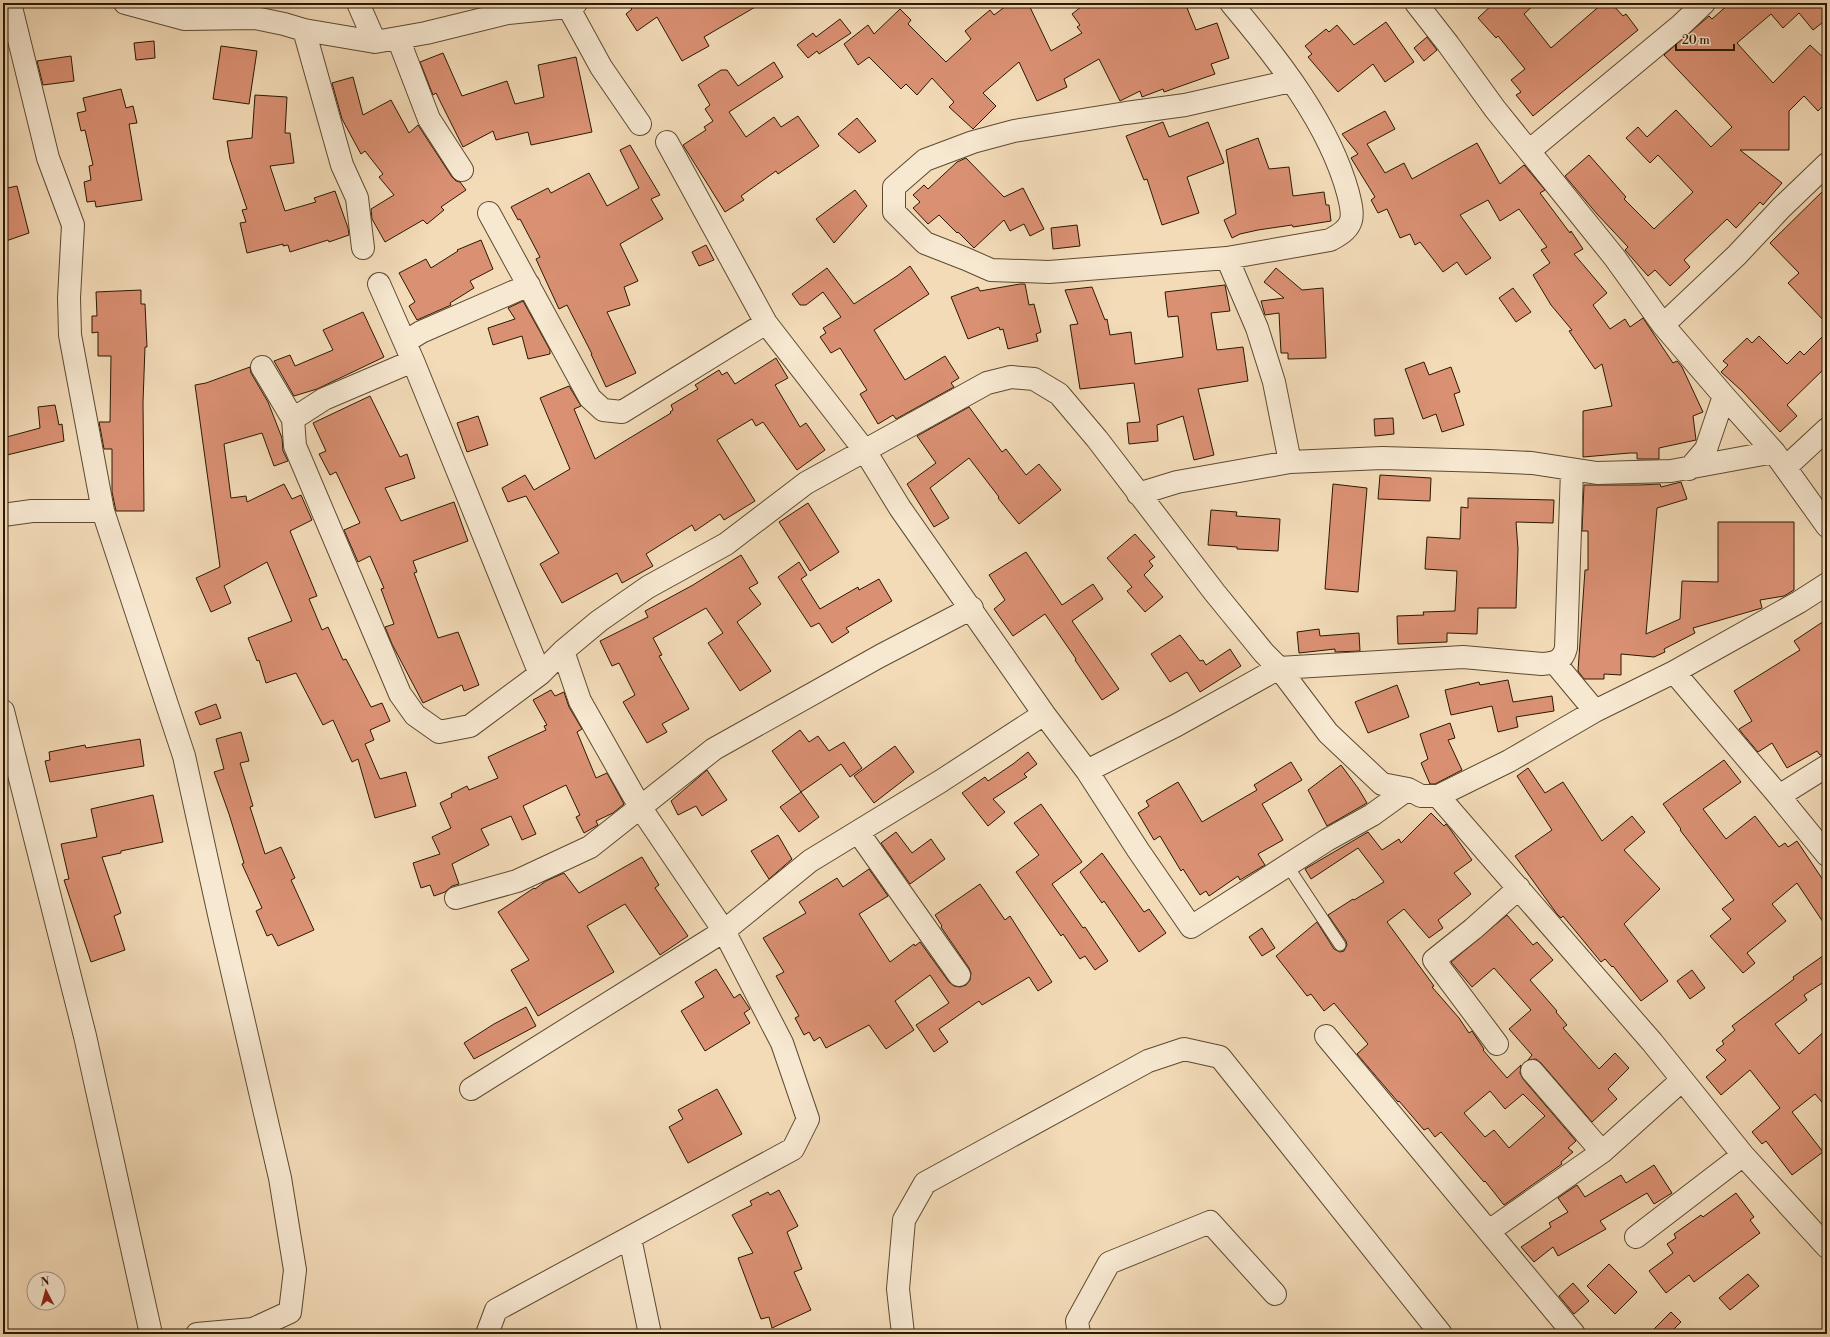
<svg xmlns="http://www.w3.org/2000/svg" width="1830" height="1337" font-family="'Libre Bodoni',serif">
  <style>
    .building { fill: #da9073; stroke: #2b1901; fill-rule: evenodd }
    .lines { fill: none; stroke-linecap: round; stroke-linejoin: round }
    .service-casing { stroke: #5d4a2f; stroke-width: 13 }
    .minor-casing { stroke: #5d4a2f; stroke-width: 24 }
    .service { stroke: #f7e8d1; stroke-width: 11 }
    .minor { stroke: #f7e8d1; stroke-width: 22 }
  </style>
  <rect width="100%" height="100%" fill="#f3dbb8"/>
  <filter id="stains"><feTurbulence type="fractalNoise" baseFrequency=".005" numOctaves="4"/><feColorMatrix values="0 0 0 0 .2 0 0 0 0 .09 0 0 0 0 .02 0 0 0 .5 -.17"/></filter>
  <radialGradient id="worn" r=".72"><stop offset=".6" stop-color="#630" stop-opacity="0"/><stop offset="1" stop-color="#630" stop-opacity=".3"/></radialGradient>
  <path class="building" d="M628,3H762L704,37L709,46L682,61L657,17L637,31L626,14L632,9Z
    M1010,3H1028L1051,51L1082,33L1077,27L1080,25L1072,14L1086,3H1185L1196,30L1217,23L1229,58L1211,64L1215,74L1164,92L1163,89L1142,97L1140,91L1120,101L1099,59L1064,79L1067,87L1037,101L1019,62L983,93L996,106L973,129L949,107L954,102L932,78L917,95L906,84L901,89L869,57L858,65L844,44L868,25L874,34L900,9L911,20L908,24L946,62L971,39L965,31L990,10L994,15Z
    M1494,3H1536L1524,14L1551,48L1603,3H1611L1623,16L1626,14L1638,30L1533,116L1516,95L1521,92L1511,80L1525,69L1498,36L1496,38L1478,18Z
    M1730,3H1818L1827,14V19L1813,30L1799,13L1783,28L1771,14L1737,43L1773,83L1810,45L1827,61V102L1818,111L1804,96L1789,111V150H1740L1782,183L1763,205L1760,202L1736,228L1727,219L1684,260L1690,267L1670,286L1655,270L1648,276L1625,250L1628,247L1597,214L1565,176L1589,155L1626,197L1624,199L1654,229L1693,192L1658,155L1650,163L1626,138L1638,127L1647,137L1676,110L1711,147L1732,127L1664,55L1709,16L1712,19Z
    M840,19L851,33L819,54L817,51L808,58L797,45L813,33L816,37Z
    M1386,22L1414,62L1385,82L1373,64L1338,92L1308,57L1312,54L1305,46L1326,29L1329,32L1337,25L1354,45Z
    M1427,37L1437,50L1424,61L1414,48Z
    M154,41L155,58L136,60L134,43Z
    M221,46L257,51L249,104L213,99Z
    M443,53L462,96L507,81L515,104L544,97L538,65L576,57L592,132L531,145L528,132L496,140L493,131L463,147L436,93L433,95L420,62Z
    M71,56L74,81L43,85L37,61Z
    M774,62L783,77L729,112L746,137L774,117L781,127L798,116L819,146L778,174L776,171L741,196L744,200L725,212L683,145L706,130L704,127L713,121L705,109L710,105L698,85L721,70H727L738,86Z
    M353,77L363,115L391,100L409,133L418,125L452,177L456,181L460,182L466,190L441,207L444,210L427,224L423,220L385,242L372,219L371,209L394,195L379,177L383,174L365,151L361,154L342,119L332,83Z
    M121,89L126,108L133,106L137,123L129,124L142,200L96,207L95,201L87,202L84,182L91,180L89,166L93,165L85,130L81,131L77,113L86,111L83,98Z
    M255,95L287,97L285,133H290L294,163L270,166L285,211L316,202L314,198L335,191L348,228L349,235L329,242L328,240L290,252L288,245L283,246V244L247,253L240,223L246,222L242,210L247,209L230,159L227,141L252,138Z
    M1385,111L1395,129L1367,144L1385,173L1404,163L1412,179L1477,143L1500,184L1524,165L1545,190L1540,193L1570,233L1571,231L1583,249L1574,254L1607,293L1593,305L1610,329L1625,319L1630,327L1643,318L1673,363L1677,361L1682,367L1703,412L1693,416L1696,440L1659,448V459H1637V453H1630L1583,457V411L1612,406L1602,364L1595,369L1569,331L1572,330L1551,305L1533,275L1550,263L1541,250L1547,247L1519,209L1500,221L1488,200L1460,215L1491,258L1466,275L1457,262L1443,272L1420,242L1415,245L1410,234L1400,238L1387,209L1378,213L1371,200L1375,197L1351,158L1358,154L1342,134Z
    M857,118L876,141L859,153L838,134Z
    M1163,122L1169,137L1208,122L1224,163L1187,177L1199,213L1162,225L1147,179L1144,180L1126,136Z
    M1258,138L1269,169L1289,167L1293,196L1324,192L1326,205H1329L1331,221L1293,227L1292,225L1258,230L1240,234L1232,238L1224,220L1236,214L1226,150Z
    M630,145L660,195L651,199L663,219L620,244L638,281L624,287L630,305L607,312L636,373L606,387L591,354H592L567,305L559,309L536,259L540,257L520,219L518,220L511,207L548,188L551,193L589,173L607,206L639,188L620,150Z
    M966,158L1004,197L1023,188L1044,229L1030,236L1024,224L1010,231L1004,220L974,248L958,232L957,233L939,215L928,224L913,208L920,202L913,195L924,185L928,189L957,162Z
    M17,186L29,233L3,242V189Z
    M1827,187V324L1788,283L1799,273L1770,243Z
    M855,190L867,206L834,243L816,219Z
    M1077,225L1080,246L1053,249L1051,228Z
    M481,240L493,269L470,281L474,288L450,303L451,305L417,320L409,306L415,302L399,273L426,259L431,268L458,251L457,250Z
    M706,245L714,260L699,266L692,252Z
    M910,266L929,294L874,330L905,380L945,356L959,378L951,383L954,387L896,419L893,415L878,424L860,394L867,390L840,348L831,353L820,337L826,333L823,328L841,317L823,292L806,305H800L792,294L827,268L854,304L897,276Z
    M1276,268L1302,290L1323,288L1326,358L1288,359V353H1281L1279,313L1265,315L1261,301L1284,298L1264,282Z
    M1020,284H1025L1029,305L1034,304L1041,332L1036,334L1038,341L1008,349L1003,329L1000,330L999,327L968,339L951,297L978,287L980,291Z
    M1225,285L1230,311L1211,313L1217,350L1243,347L1248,381L1198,389L1214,455L1194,460L1183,416L1157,425L1158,441L1129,444L1127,423L1140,422L1134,383L1080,389L1070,325L1078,324L1065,290L1092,287L1105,320L1107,319L1110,335L1131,332L1135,364L1183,357L1178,316L1168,317L1165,292Z
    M1513,288L1531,312L1516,322L1499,298Z
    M141,290V304H145L147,347H145L143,402L144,511H116L112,492V449H104L99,422H110L111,356H98V332L92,333V316H97L96,292Z
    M523,301L550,350V354L528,359L522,336L493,345L488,328L515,319L508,308Z
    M363,312L384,357L317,389L294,396L274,361L290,355L295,366L333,350L323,330Z
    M1827,332V366L1787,405L1797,416L1780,432L1742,391L1721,372L1728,365L1723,361L1747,338L1752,343L1759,336L1787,364L1800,351L1804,355Z
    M776,358L788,378L775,385L800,427L806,423L825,450L797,470L763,422L756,426L752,419L717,440L755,501L724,520L720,514L695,531L692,525L646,554L653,566L622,583L617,573L562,603L540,564L559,553L526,496L508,502L502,488L525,475L534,490L570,469L540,398L569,386L581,406L574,409L595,459L671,413L670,412L673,410L671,405L698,389L695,385L719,370L722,375L727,372L735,384Z
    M1424,362L1429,375L1451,367L1460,392L1454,394L1464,425L1442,432L1436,414L1423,419L1405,369Z
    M250,367L251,373L268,402L282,438L283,451L288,461L274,466L262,433L224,444L231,498L246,496L247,502L284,484L292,499L301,495L312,520L290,531L317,596L309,599L322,630L328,627L343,660L346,659L371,707L382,703L390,721L370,730L374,740L365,744L380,779L406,772L416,806L375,818L358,759L352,762L333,720L323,725L296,673L266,683L259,660L257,661L248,638L292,621L267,562L224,586L231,603L211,612L196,578L220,567L195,385L206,383Z
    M370,396L400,457L407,454L415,478L385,488L401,521L454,502L468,541L413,561L417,572L414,573L438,638L458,632L479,685L464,691L462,685L423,703L392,644L385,627L394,624L381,589L384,588L370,556L358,562L344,530L360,523L336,472L330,475L319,454L326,451L313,423Z
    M55,405L59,425L62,424L64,441L3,456V438L40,428L38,407Z
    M969,407L1002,452L1006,449L1026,475L1039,464L1061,490L1019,524L998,498L999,497L969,458L930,488L949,518L934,527L907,484L936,463L917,436Z
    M478,416L488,445L467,452L457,423Z
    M1393,418L1394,434L1375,436L1374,419Z
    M1380,475L1431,478L1430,501L1378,499Z
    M1681,482L1687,499L1657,508L1646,634L1680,619L1682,581L1718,582V522H1794V590L1784,596L1760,600L1762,608L1693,628L1695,633L1664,649L1665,652L1654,657L1621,654V675L1604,674V679H1584L1578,671L1585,570H1588V531H1582L1584,485H1639L1660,484L1661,487Z
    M1333,484L1367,488L1358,592L1325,589Z
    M1468,498L1554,500L1553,523L1516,522L1518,549L1516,608H1478L1477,634L1447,633V642L1398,644L1397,616L1424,615L1423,612L1455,611L1457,571L1425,569L1427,537L1460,539L1461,507L1468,508Z
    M808,503L839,552L810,571L779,522Z
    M1211,510L1237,512L1236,516L1280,519L1278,551L1237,549V547L1208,545Z
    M1135,534L1155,557L1149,561L1153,566L1144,575L1163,597L1145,612L1127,591L1132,587L1107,558Z
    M1026,552L1062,605L1093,584L1103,599L1072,621L1119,689L1102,700L1075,660L1076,659L1045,614L1013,636L994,609L1005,600L989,575Z
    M741,555L758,583L749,588L761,604L737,622L771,671L740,691L708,643L723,633L706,608L653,638L662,655L659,656L689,709L662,724L667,732L647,743L623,702L635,695L619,663L612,666L600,641L648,617L645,611L693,585Z
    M799,562L807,575L801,579L820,609L858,587L859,590L879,579L892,601L846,628L849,632L832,643L819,623L811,627L778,577Z
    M1827,619V754L1820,755L1817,751L1787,768L1772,743L1758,752L1742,733L1739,729L1752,721L1734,691L1800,650L1794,641Z
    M1319,629L1320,636L1359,633L1360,651L1335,652V649L1299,653L1297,632Z
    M1180,635L1200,661L1203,660L1206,665L1230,649L1241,666L1200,692L1187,672L1170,682L1151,654Z
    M1508,680L1513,702L1552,696L1554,711L1516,717L1518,727L1498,732L1492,706L1451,715L1445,690L1479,682L1480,685Z
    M1397,685L1409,717L1368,733L1355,702Z
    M551,690L555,696L564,692L569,707L582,729L577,732L596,778L607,773L624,804L613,813L596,821L598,825L584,833L576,817L580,815L566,785L523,806L536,834L522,840L511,816L481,829L489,845L452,864L459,884L452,886L445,892L434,896L430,885L421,888L413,863L440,854L432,837L451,828L440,803L452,797L451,794L467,786L469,790L498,778L488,757L546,730L544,726L547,725L533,700Z
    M216,704L221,718L200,725L195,712Z
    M1450,723L1455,738L1448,740L1462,770L1435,784H1430L1421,763L1428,759L1420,734Z
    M800,730L809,742L818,736L829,751L844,742L862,768L850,777L841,764L801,792L772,751Z
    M241,732L249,761L240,763L253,806L250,807L265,854L281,847L295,878L291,880L314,930L278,946L272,934L267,936L256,911L262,908L242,864L244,863L229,814L214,772L224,769L216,739Z
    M140,739L144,766L50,782L45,761L50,760L49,752L85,745L86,748Z
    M895,746L914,772L874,803L854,776Z
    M1028,752L1037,764L1024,774L1027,777L993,799L1005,812L988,826L962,793L985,777L988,781L1013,764Z
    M1724,760L1741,782L1703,809L1726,839L1755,816L1779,847L1785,843L1788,847L1797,841L1827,886V928L1797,883L1772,904L1786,921L1747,953L1755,963L1743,973L1710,936L1731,919L1722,909L1734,900L1680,830L1681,829L1663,804Z
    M1291,762L1302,780L1262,804L1283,840L1258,854L1265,865L1240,880L1238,876L1209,896L1206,891L1200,895L1183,869L1181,871L1160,836L1154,840L1138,813L1149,806L1146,801L1178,782L1202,822L1257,790L1254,785Z
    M1341,765L1358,788L1367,803L1327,826L1308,790Z
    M1528,768L1545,793L1563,782L1602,841L1632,816L1645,832L1624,850L1660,889L1624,924L1668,981L1641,1001L1613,966L1612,967L1605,959L1601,962L1563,916L1561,918L1557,914L1515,856L1552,830L1517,776Z
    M707,770L727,800L702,816L696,806L678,815L671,801Z
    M801,792L819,817L799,832L780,807Z
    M153,795L163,842L121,851V853L102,857L121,913L114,916L125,950L91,962L64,880L69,879L61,844L97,837L91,809Z
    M1041,804L1082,862L1052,884L1083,928L1085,927L1108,961L1095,970L1085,956L1080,959L1063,934L1061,936L1016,872L1039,855L1014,823Z
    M1431,813L1444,826L1446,824L1450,829L1472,860L1454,873L1471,894L1438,920L1443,928L1429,938L1404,909L1387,922L1434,986L1432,987L1459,1018L1469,1033L1472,1031L1484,1049L1483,1050L1507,1078L1521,1065L1520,1073L1523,1079L1576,1141L1568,1148L1573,1152L1561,1162L1562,1164L1504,1205L1485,1181L1484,1182L1441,1132L1435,1137L1428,1128L1424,1130L1399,1101L1398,1102L1357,1054L1368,1044L1334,1003L1324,1011L1311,994L1307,996L1276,956L1317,922L1334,949L1340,952L1344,951L1347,945L1346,941L1328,915L1353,899L1354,900L1384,882L1358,848L1311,879L1305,869L1368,832L1382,850L1399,839L1401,843ZM1490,1091L1505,1109L1523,1094L1545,1116L1509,1148L1494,1130L1485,1137L1464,1113Z
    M896,832L912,853L931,839L945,859L910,884L881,843Z
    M778,835L792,859L769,879L751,851Z
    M1102,853L1144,912L1149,909L1166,933L1139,952L1104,901L1102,903L1080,872Z
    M642,857L659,885L655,888L688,936L660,955L625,904L587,926L614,972L538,1016L511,970L529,960L498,912L534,888L535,889L546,881L564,873L579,893Z
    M869,869L888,896L859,914L890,962L914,944L915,946L920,942L949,982L954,986L960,987L966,985L970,980L971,973L969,968L941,927L942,926L935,915L980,884L1005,920L1010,916L1052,982L1038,991L1029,977L982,1005L979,1001L939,1029L948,1042L934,1052L916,1025L949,1003L930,975L895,1001L914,1030L886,1049L869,1025L826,1048L820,1037L814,1041L809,1032L804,1035L795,1018L799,1016L776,976L784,972L763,938L806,913L799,902L837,878L843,887Z
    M1507,915L1533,945L1537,942L1553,960L1530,980L1557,1011L1556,1012L1567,1025L1563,1028L1599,1069L1615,1053L1629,1068L1608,1089L1617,1099L1592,1122L1541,1063L1536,1059L1528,1060L1532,1055L1509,1029L1531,1010L1494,968L1472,987L1451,962Z
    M1262,928L1275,948L1262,956L1249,937Z
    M1827,953V980L1804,995L1807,1000L1775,1024L1799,1054L1827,1029V1108L1815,1094L1792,1112L1823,1152L1792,1175L1766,1141L1762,1144L1752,1132L1780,1108L1750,1070L1721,1095L1706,1077L1726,1060L1716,1050L1724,1044L1722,1041L1735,1030L1732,1026L1794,979L1793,977Z
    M716,969L734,998L740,994L750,1009L744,1013L750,1023L705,1051L681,1011L704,997L695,982Z
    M1692,970L1705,988L1690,999L1677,981Z
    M526,1007L536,1026L474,1059L464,1043L494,1024Z
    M717,1089L742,1134L688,1163L669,1127L683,1119L678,1110Z
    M1654,1165L1672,1193L1654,1204L1647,1193L1600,1221L1606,1229L1558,1256L1553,1247L1534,1262L1521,1247L1551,1227L1549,1223L1568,1212L1558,1198L1577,1185L1585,1197L1621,1175L1626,1183Z
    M779,1190L798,1226L787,1232L802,1269L794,1272L811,1310L772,1328L769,1317L761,1319L738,1258L753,1253L732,1215L752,1205L750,1201L768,1192L770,1195Z
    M1736,1193L1754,1217L1750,1220L1760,1233L1694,1282L1689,1275L1666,1293L1649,1271L1673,1253L1667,1244L1676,1238L1674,1234L1701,1215L1703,1217Z
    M1609,1264L1637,1292L1615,1314L1587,1286Z
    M1748,1274L1759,1286L1730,1310L1719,1298Z
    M1573,1283L1589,1301L1574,1314L1559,1296Z
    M1671,1312L1681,1322L1669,1334H1649Z"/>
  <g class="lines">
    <defs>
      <path id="service" d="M1287,865L1340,945"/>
      <path id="minor" d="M10,3L48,158L73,225L69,298L70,335L103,511L184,756L220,919L280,1178L295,1270L290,1312L253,1329L197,1334
        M125,3L184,19L255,18L284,24L304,30L375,42L426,33L508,13L568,7L576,3
        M358,3L375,42
        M566,3L601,67L640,124
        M1231,3C1277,58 1329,123 1348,193C1350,201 1354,215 1350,223C1346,232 1337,236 1330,240L1227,258L1049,272L991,270L966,259L925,243L894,212V187L925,160L973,142L1014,131L1126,113L1185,105L1291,81
        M1416,3L1448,44L1495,109L1615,258L1663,325L1724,396L1774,452L1827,526
        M304,30L342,165L357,198L363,248
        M398,38L429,119L462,170
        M667,142L766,323L865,451L900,508L1044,714L1087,771L1138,850L1191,927L1327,840L1372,815L1408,789
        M1529,151L1681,25L1704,3
        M489,213L590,398L603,410L622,412L766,323
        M1227,258L1257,328L1274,382L1290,462
        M379,284L413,361L540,674
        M1663,325L1737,255L1781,208L1827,164
        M405,342L421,332L529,285
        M262,367L293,419L295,446L400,694L415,715L439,732L470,726L540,674L563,651L599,621L648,587L726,544L806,483L987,383L1011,377L1034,379L1059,394L1097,439L1215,593L1264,653L1279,668L1328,733L1382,784L1408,789L1421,796H1438L1509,761L1595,711L1674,672L1799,602L1827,584
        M293,419L324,399L413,361
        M1786,467L1827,429
        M1689,469L1706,449L1724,396
        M1138,494L1177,482L1290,462L1382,458L1488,461L1532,463L1597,473L1671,471L1774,452
        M3,515L32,511H103
        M1555,663L1595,711
        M1674,672L1779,796L1827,855
        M3,711L85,1036L151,1334
        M1087,771L1177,725L1279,668L1463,657L1542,664C1555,663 1563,661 1566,648L1572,470
        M1438,796L1652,1042L1743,1155L1827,1247
        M1779,796L1827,766
        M858,832L959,975
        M456,898L517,881L590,847L714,749L880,656L972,608
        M1326,1036L1574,1334
        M1497,1044L1434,960L1473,929L1519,888
        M1532,1071L1602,1152
        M471,1089L724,931L810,861L941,781L1044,714
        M1489,1231L1602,1152L1682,1080
        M1636,1237L1743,1155
        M630,1238L650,1334
        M487,1334L496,1310L793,1149L808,1119L782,1043L724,931L640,807L580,701L563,651
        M903,1334L898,1289L904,1220L925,1183L1148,1061L1184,1049L1220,1057L1441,1334
        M1079,1334L1077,1321L1109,1263L1210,1222L1275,1294"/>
    </defs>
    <use href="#service" class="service-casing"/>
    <use href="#minor" class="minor-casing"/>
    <use href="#service" class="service"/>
    <use href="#minor" class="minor"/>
  </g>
  <rect width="1830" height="1337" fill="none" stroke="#f3dbb8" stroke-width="16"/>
  <rect x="4" y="4" width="1822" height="1329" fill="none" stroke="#2b1901" stroke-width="2"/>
  <rect x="8" y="8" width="1814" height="1321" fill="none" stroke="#2b1901"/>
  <g transform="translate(46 1291) rotate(354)"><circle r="19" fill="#f7e8d1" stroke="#a5957e"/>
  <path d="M0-3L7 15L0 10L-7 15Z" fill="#8f2418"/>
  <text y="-6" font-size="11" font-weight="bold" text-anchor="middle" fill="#2b1901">N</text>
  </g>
  <path d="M1676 44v6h58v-6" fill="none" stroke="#2b1901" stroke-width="2"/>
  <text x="1682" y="44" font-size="12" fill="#2b1901" stroke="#f7e8d1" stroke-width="3" paint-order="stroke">20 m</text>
  <rect width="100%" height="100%" filter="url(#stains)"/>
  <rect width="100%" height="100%" fill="url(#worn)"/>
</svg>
